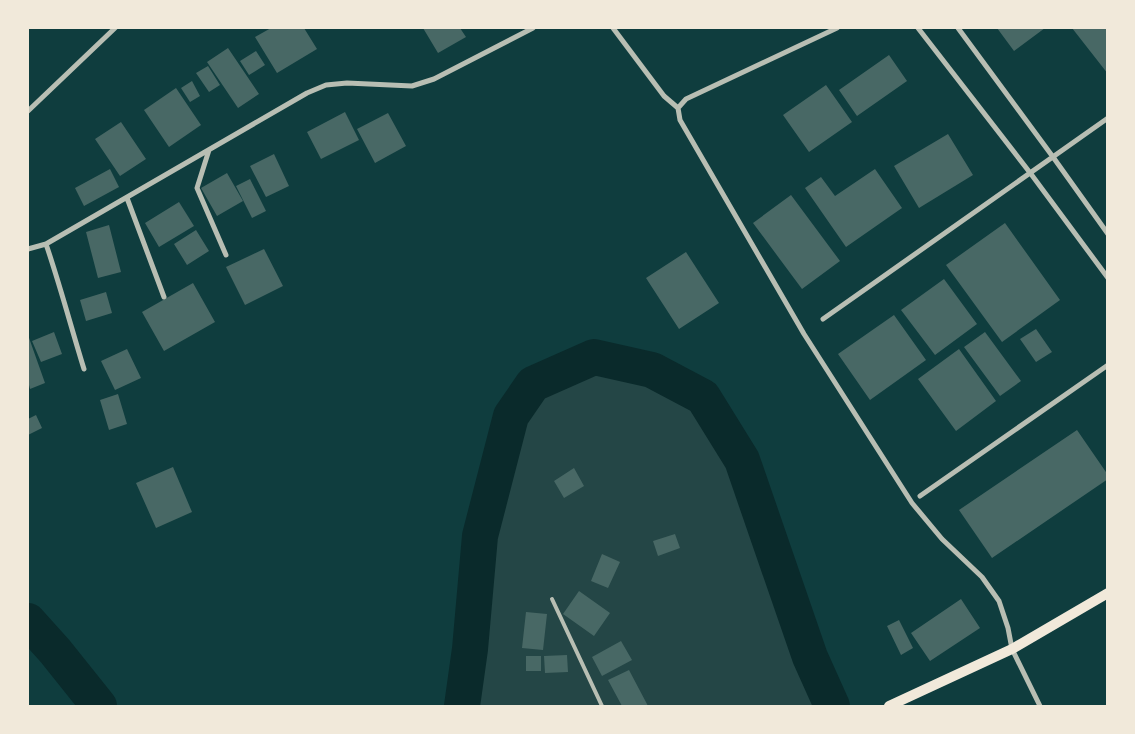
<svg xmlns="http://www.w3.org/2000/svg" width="1135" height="734" font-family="'Titillium Web',sans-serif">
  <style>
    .green { fill: #244646 }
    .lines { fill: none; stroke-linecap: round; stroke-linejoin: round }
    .river { stroke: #0a2a2b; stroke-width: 36 }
    .building { fill: #486865 }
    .service { stroke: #b8beb3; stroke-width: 4 }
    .minor { stroke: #b8beb3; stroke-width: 5 }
    .secondary { stroke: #f1e9da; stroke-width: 10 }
  </style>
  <rect width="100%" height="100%" fill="#0f3d3e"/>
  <path class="green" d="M594,357L652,370L703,397L728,438L763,520L832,706H459L470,649L480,536L510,422L533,384Z"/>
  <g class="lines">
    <path class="river" d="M28,621L55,651L99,706
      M462,706L470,649L480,536L511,416L533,384L594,357L652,370L703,397L742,460L810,657L832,706"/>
  </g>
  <path class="building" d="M271,28H304L317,49L277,73L255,37Z
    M423,28H460L466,37L438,53Z
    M997,28H1045L1014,51Z
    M1072,28H1108V74Z
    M228,48L259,94L238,108L207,62Z
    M256,51L265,65L249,75L240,61Z
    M889,55L907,81L857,116L839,90Z
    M208,66L220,85L209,92L196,73Z
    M192,81L200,96L190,102L181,88Z
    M826,85L852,122L809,152L783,115Z
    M176,88L201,125L169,147L144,110Z
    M345,112L359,140L321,159L307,132Z
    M388,113L406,146L375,163L357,129Z
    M121,122L146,159L120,176L95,139Z
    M948,134L973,175L919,208L894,166Z
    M274,154L289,186L266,197L250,166Z
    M110,169L119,187L84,206L75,188Z
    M875,169L902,208L846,247L805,188L821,177L835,196Z
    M227,173L243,201L217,216L201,188Z
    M250,179L266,211L252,218L236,186Z
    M791,195L840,261L802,289L753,223Z
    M179,202L194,226L159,247L145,223Z
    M1005,223L1060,300L1002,342L946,265Z
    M109,225L121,272L98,278L86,232Z
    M196,230L209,251L187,265L174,244Z
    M264,249L283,286L245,305L226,267Z
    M686,252L719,303L679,329L646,278Z
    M944,279L977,324L935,355L901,310Z
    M193,283L215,322L164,351L142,312Z
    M106,292L112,313L86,321L80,300Z
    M894,315L926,360L870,400L838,354Z
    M1036,329L1052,352L1036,362L1020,339Z
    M54,332L62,354L41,362L32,341Z
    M985,332L1021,381L1000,396L964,347Z
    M28,335L45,383L30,389L28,381Z
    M127,349L141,378L115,390L101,361Z
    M959,349L996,401L956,431L918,379Z
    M118,394L127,424L109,430L100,400Z
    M36,415L42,428L28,435V419Z
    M1077,430L1108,475V479L992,558L959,510Z
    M173,467L192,512L156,528L136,483Z
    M574,468L584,486L564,498L554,481Z
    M675,534L680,548L658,556L653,541Z
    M602,554L620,562L608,588L591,581Z
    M579,591L610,613L594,636L563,614Z
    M961,599L980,628L930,661L911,633Z
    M526,612L547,614L543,650L522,648Z
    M899,620L913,648L901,655L887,626Z
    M621,641L632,660L602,676L592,657Z
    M567,655L568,672L545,673L544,656Z
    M526,656H541V671H526Z
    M629,670L648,706H622L608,680Z"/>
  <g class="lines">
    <path class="service" d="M552,599L602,706"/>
    <path class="minor" d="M613,28L664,96L678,108
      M918,28L1031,174L1108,278
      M958,28L1053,157L1108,234
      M678,108L680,120L804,334L912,503L942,539L982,577L999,601L1008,628L1012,649L1040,706
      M678,108L686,99L837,28
      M28,111L115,28
      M209,150L197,188L226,255
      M127,198L164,297
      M46,244C60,285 71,327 84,369
      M28,249L46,244L307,93L326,85L347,83L412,86L434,79L533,28
      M823,319L1108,118
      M920,496L1108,365"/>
    <path class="secondary" d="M889,706L1012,649L1108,593"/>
  </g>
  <rect width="1135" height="734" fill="none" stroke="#f1e9da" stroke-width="58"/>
</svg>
